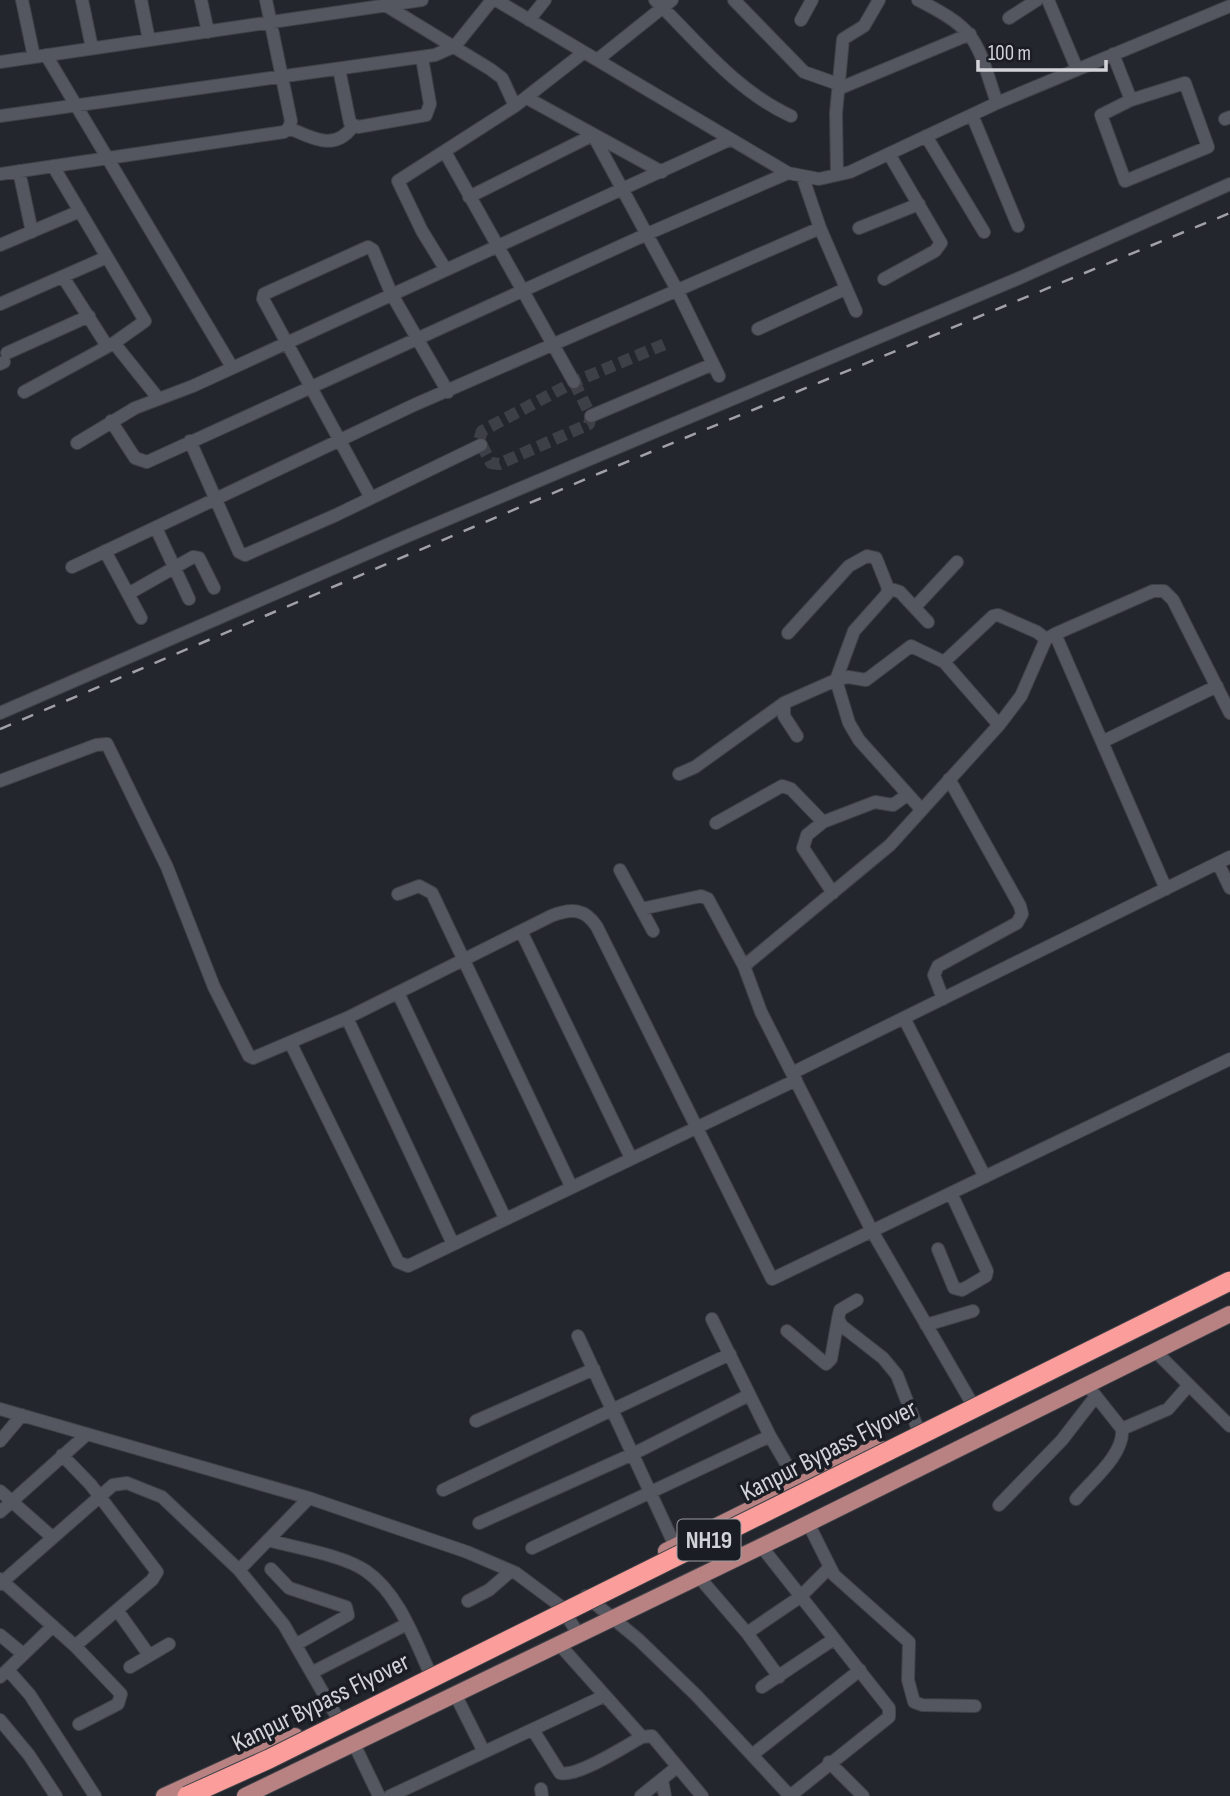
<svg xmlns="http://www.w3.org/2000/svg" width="1230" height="1796" font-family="'Sofia Sans Condensed',sans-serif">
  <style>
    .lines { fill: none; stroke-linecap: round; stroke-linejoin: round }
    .minor-tunnel { stroke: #3e4047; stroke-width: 12; stroke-dasharray: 12 6; stroke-linecap: butt }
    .minor-casing { stroke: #404248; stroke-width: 14 }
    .major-casing { stroke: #404248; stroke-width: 18 }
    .minor { stroke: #54575f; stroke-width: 12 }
    .major { stroke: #b88283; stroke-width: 16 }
    .rail { stroke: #a0a2a7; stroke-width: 2.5; stroke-dasharray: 12 12; stroke-linecap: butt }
    .highway-bridge-casing { stroke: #404248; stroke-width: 21; stroke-linecap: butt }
    .highway-bridge { stroke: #fb9e9b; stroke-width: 19 }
    .labels { text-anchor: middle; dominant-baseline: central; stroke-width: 7; stroke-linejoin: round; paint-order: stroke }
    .shield { fill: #1a1d23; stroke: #9a9ca2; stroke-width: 2 }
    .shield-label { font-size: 24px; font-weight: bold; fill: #d1d3d8 }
    .street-label { font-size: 26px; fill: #d1d3d8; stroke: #1a1d23 }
  </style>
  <rect width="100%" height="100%" fill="#24262d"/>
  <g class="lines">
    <path class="minor-tunnel" d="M574,382L591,416L589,424L499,464L491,463L479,440L482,431L574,382L665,344"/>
    <defs>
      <path id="minor" d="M22,0L34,57
        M82,0L92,48
        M141,0L149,40
        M201,0L208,32
        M496,0L788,173L819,179L850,172L997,103L1230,6
        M655,0C698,42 736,91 791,116
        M734,0L804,72L838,84
        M918,0C980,31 976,41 997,103
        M1048,0L1077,69
        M385,5L490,69L502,78L515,106
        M1009,18L1037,0
        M529,20L545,0
        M801,20L812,0
        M1113,54L1131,100L1185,83L1208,147L1125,181L1101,115L1131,100
        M46,55L232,367
        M597,60L672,0
        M0,62L422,0
        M339,69L350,123L358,127L426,115L430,104L422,58
        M838,89L970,34
        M527,98L662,172
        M972,115L1018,226
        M0,116L435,55L455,46L492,0
        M1225,119L1230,117
        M289,128C312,138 335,152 353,126
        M926,136L984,232
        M445,152L574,382
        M19,171L32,232
        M0,174L284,132L289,128L291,121L266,0
        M837,175L836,113L843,39L864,26L879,0
        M803,178L820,228L856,311
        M469,197L593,135L677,290L719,376
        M859,228L919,204
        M0,245L80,211
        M446,270L422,231L398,181L515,106L583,53
        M63,277L107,346
        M884,279L935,251L941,243L889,154
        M0,304L107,257
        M758,329L845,289
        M114,343L158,398
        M7,353L89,316
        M0,364L4,362
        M24,392L114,343L145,321L53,166
        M591,416L713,364
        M111,421L135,458L147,462L647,234L788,173
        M190,441L239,552L245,555L336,515L481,445
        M77,443L135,408L193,386L729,140
        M371,498L263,299L264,294L368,247L373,250L391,293L448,392
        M156,528L189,599
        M105,551L141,618
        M72,567L414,405L820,228
        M888,588L900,592L928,622
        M128,594L193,557L199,558L214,588
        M915,607L957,562
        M788,633L849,566L867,556L876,558L888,588L887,594L854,631L836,680
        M1055,634L1166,889
        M836,680L848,677L866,680L911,646L944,662
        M0,713L405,537L1017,279L1230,184
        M999,725L944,662L993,616L998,615L1037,632L1046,639
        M797,736L784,716V703L836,680L849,723L859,740L921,809
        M1102,742L1217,686
        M679,774L695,767L784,703
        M0,781L96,745L107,744L167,867L214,987L249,1056L253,1058L347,1018L551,916C571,908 585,908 597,927L772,1279L1230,1059
        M823,822L807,835L803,848L833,893
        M716,823L782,786L791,789L823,822L875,802L893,805L907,795
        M1218,863L1230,888
        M620,870L653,931
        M398,894L419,886L432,893L571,1186
        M641,909L701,896L708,899L744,966
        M521,931L631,1158
        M398,993L505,1218
        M943,999L934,975L938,966L1017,923L1022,914L1020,906L949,779
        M347,1018L453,1244
        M904,1018L985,1177
        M291,1044L398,1262L408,1266L796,1080
        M792,1073L1230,857
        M938,1249L954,1288L962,1290L986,1276L987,1271L951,1193
        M857,1300L840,1310L838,1319L842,1326L883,1358L897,1375L917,1427
        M712,1319L770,1436L798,1484
        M926,1325L973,1311
        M787,1331L826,1364L831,1359L838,1319
        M578,1336L675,1546
        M1155,1351L1230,1426
        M970,1400L872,1231L761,1012L744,966L890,845L999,725L1021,696L1046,639L1055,634L1153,591H1164L1173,600L1230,713
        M0,1409L309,1498L467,1552L516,1573L559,1605L578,1633
        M476,1421L594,1369
        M1122,1429L1168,1409L1189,1385
        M0,1441L22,1415
        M62,1455L91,1485L157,1572L152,1580L75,1646
        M443,1490L730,1354
        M0,1491L52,1537
        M1076,1499C1091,1481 1125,1454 1122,1429L1091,1390
        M999,1505L1062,1440L1096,1396
        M0,1512L86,1435
        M479,1523L635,1453L749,1395
        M808,1523L834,1575L909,1642L908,1680L914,1702L922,1705L975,1706
        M268,1540C296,1548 343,1555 366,1571C398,1593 414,1638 429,1671
        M761,1546L889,1708V1717L790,1796
        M532,1548L770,1436
        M271,1569L289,1588L346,1607L348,1615L297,1644
        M239,1570L309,1498
        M698,1576L747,1633
        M0,1579L75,1646L121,1694L118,1704L79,1724
        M0,1584L113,1485L127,1483L162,1497L239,1570L284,1625L337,1717
        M586,1596L639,1640L696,1695L790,1796
        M468,1601L489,1590L511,1571
        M117,1610L149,1655
        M0,1635L23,1654
        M558,1643L642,1737L652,1736L702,1796
        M130,1667L169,1644
        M8,1670L30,1695L95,1796
        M313,1672L407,1624
        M0,1677L53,1626
        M779,1677L747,1633L800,1597L829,1568
        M762,1687L834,1639
        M455,1694L484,1752
        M0,1720L29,1755L56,1796
        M533,1730L560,1773C577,1778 625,1746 642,1737
        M354,1744L379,1796
        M752,1755L860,1670
        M829,1762L863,1796
        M662,1780L665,1796
        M541,1789L542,1796
        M390,1796L604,1696
        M641,1796L677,1767"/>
      <path id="major" d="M666,1551L878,1446
        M164,1796L295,1736
        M245,1796L791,1532L1230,1314"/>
    </defs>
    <use href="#minor" class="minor-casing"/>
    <use href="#major" class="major-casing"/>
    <use href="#minor" class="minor"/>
    <use href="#major" class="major"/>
    <path class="rail" d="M0,729L600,473L1230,213"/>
    <defs>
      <path id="highway-bridge" d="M187,1796L269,1759L1230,1281"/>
    </defs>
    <use href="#highway-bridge" class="highway-bridge-casing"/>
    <use href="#highway-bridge" class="highway-bridge"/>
  </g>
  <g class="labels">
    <rect class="shield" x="677.5" y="1519.5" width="63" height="41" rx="5"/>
    <g class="shield-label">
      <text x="709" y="1540">NH19</text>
    </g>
    <g class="street-label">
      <text transform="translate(829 1451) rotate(-27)">Kanpur Bypass Flyover</text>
      <text transform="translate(321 1703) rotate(-26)">Kanpur Bypass Flyover</text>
    </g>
  </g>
  <path d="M978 60v10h128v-10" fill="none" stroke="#d1d3d8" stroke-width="3.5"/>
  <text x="988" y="60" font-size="21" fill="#d1d3d8" stroke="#1a1d23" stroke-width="5" paint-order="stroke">100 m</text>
</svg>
